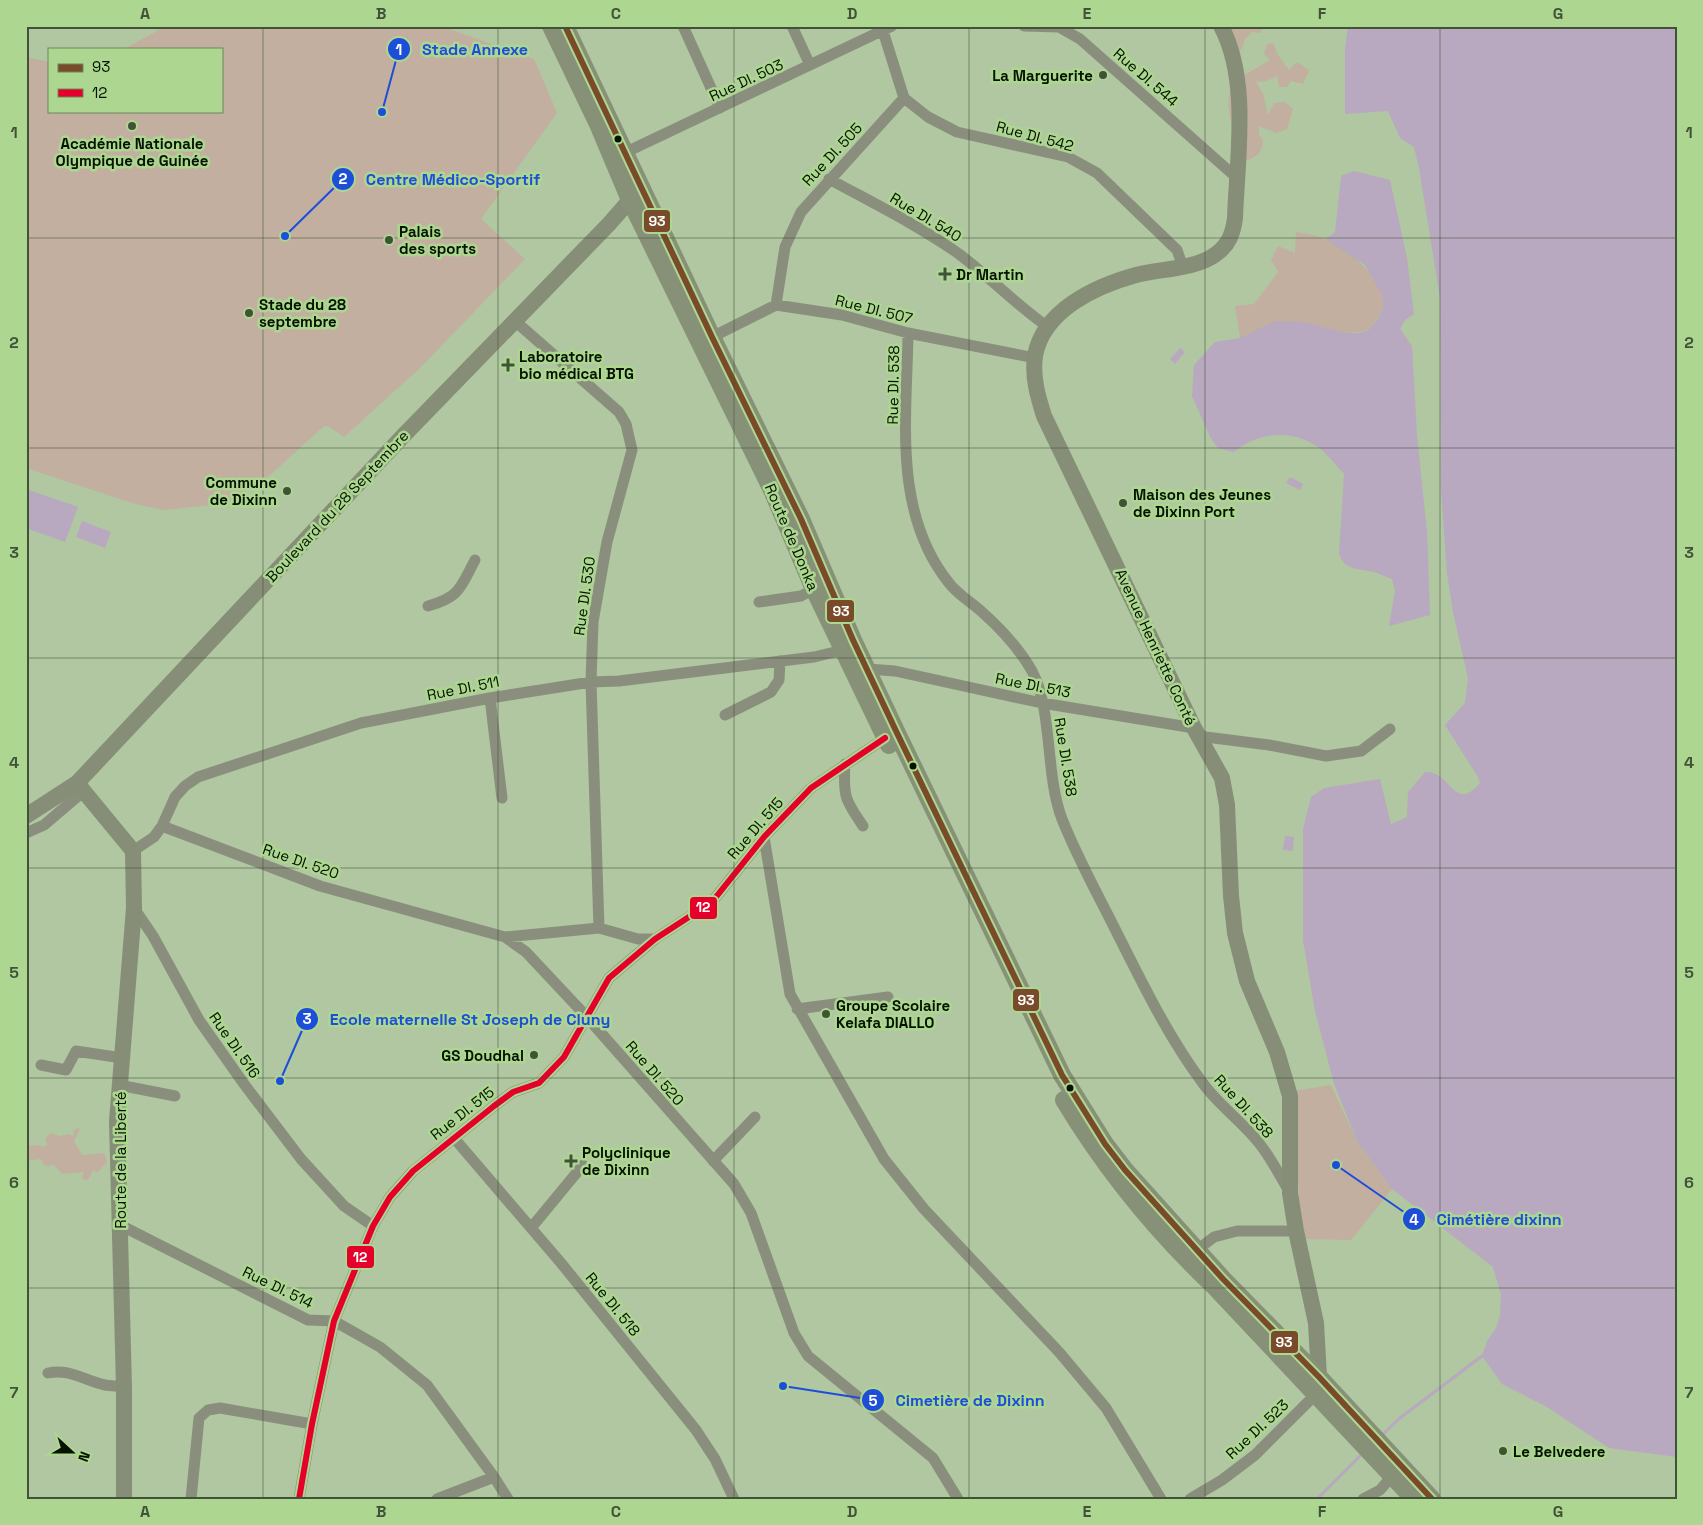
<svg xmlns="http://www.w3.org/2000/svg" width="1703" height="1525" font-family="'Space Grotesk',sans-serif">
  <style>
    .green { fill: #c2afa0 }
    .water { fill: #b8a8c0 }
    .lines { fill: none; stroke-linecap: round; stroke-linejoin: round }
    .stream { stroke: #b8a8c0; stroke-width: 3 }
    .street { stroke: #898f7c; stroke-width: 11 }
    .secondary { stroke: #868e77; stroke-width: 16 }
    .primary { stroke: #879178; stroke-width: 18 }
    .bus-1-casing { stroke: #add791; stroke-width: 10 }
    .bus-2-casing { stroke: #add791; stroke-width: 10 }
    .bus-1 { stroke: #7a4b2a; stroke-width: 6 }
    .bus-2 { stroke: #e4002b; stroke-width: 6 }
    .grid { fill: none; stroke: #415238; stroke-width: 1; stroke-opacity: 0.55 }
    .poi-dot { fill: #415238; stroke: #add791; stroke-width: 2 }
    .bus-dot { fill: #051300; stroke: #add791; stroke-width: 2 }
    .labels { text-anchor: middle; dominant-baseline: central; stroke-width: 5; stroke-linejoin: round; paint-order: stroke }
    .poi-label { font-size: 15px; font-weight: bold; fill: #051300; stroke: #add791; text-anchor: start }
    .street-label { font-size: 15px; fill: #051300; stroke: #add791 }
    .leader { fill: none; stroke: #1d4ed8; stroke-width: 2 }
    .callout-dot { fill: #1d4ed8; stroke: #add791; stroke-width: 2 }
    .mark-label { font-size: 15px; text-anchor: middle; font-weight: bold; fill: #fff }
    .callout-label { font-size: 16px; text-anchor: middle; font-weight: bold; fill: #1d4ed8; stroke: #add791; stroke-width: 5; stroke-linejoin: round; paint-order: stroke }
    .line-badge { stroke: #add791; stroke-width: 2 }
    .badge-label { font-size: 14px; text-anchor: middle; font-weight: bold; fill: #fff }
    .neatline { fill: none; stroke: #415238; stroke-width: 2 }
    .grid-label { font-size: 16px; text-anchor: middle; font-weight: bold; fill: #415238 }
  </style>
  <rect width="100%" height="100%" fill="#b0c7a1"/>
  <path class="green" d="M166,26H441L534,59L557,113L481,219L525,259L420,368L344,437L328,426L323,427L269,476L228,503L165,510L135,504L26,468V57L49,62V111H221V49H124Z
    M1217,26H1263L1261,33L1252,32L1245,39L1241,50L1235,53Z
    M1273,43L1278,55L1289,70L1297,62L1309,70L1303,84L1291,81L1287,87H1279L1277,76L1267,81L1256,82L1263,93L1268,115L1274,103L1285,102L1293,109L1287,129L1276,133L1259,126V135L1263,141C1262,153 1257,157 1245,161L1247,134L1231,123L1228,105L1231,83L1270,60L1264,54L1267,44Z
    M1296,232C1305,234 1317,235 1326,239C1348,248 1385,280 1383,306C1382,316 1373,324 1366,331L1346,333L1276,321L1240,338L1235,306L1254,304L1278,272L1271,260L1278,246L1295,253Z
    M1331,1085L1357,1141L1392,1189L1351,1240L1301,1239L1293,1091Z
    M77,1128L80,1129L74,1141L82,1155L102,1153L105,1154L107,1162L98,1172L93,1171L88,1180L82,1179L84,1172L62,1174L54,1165L45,1166L41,1159L26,1161V1146L40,1145L44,1147L47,1145L45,1139L51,1133L60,1136L69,1134L74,1136L73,1131Z"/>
  <path class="water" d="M1348,26H1677V1457L1609,1448L1547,1407L1502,1384L1482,1356L1487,1341L1496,1328L1500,1315L1501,1295L1493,1267L1392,1189L1357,1141L1334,1084L1315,1011L1303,940V829L1311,797L1324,788L1380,779L1391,824L1407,817L1408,792L1425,772C1451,770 1454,814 1480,783L1478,777L1445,725L1465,703L1468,678L1453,612L1447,573L1441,490L1440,298L1419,168L1414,147L1400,138L1388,111L1345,114V49Z
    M1354,171L1390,180L1407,258L1414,314L1405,320L1400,329L1412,346L1417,435L1427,532L1430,615L1389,626L1395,591L1392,579C1386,577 1379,573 1373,572C1358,568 1345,571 1339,554L1344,474C1337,466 1330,458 1323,451C1297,428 1259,431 1234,452L1218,448L1210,437L1192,396L1194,365L1215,342L1240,338L1275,321L1303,322L1345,333H1358L1367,331L1378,319L1383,308L1382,295L1365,265L1326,239L1335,232L1341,176Z
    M1180,348L1185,352L1175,364L1170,359Z
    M1290,477L1303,484L1300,490L1286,483Z
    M26,489L78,507L65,542L26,528Z
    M82,521L111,532L105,548L76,537Z
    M1285,836L1294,837L1293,851L1283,850Z"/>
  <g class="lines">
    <path class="stream" d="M1382,1435L1400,1418L1482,1356
      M1317,1499L1363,1453"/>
    <path class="street" d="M683,26L720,108
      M792,26L810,65
      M1024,26L1059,27L1080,39L1237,178
      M904,98L928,117L957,132L1068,157L1097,173L1177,250L1183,267
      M620,155L892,26
      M829,179C873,203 918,225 959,254C990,277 1016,305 1048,327
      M776,305L785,247L801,212L904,98L883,31
      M515,321L619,412L626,424L632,450L607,542L593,622L591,682L599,928
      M908,333C907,417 892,512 949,583C957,594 971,602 982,612C1000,628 1020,650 1032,671C1053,710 1045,775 1062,819C1077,857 1097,893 1115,929C1142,982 1167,1035 1202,1082C1218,1105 1242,1121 1259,1143C1271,1158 1280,1176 1290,1193
      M712,337L776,305L842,315L908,333L1035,358
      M759,602L801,596L814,589
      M428,606C460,597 460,588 475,560
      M867,669L895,671L1042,703L1194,728
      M490,698L502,798
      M725,715L771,692L779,680L780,661
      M1198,736L1269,745L1326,756L1361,751L1390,729
      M845,764C843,796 845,800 863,826
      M162,826L320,886L505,937L526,952L586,1016L734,1184L751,1213L794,1333L808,1356L933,1458L958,1499
      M26,833L44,825L84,791
      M764,837L790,994L884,1159L924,1209L1059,1352L1106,1408L1161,1499
      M133,851L154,837L162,826L175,797L185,786L198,777L361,723L490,698L591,682L619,681L814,657L843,650
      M134,908L153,936L199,1020L244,1084L301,1159L344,1206L373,1226
      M505,937L599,928L638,939H655
      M797,1009L888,997
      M41,1065L66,1070L76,1051L122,1058
      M119,1085L175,1096
      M454,1138L561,1263L696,1430L715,1459L734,1499
      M713,1161L755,1117
      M120,1225L308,1320L334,1321L380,1347L427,1385L494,1477L508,1499
      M531,1228L583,1165
      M1197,1250L1214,1237L1237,1231H1296
      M48,1373C69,1368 85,1381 105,1385C111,1386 118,1386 124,1387
      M191,1499L199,1418L208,1410L220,1408L312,1424
      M299,1499L312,1424L334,1321L373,1226L390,1197L413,1171L494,1106L513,1092L539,1083L564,1057L609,978L655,939L712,902L764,837L811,788L885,738
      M437,1499L494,1477
      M1190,1499L1222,1480L1255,1455L1316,1394
      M1363,1499L1380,1490L1393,1475"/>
    <path class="secondary" d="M1221,26C1250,80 1237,159 1235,218C1233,233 1229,245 1216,254C1197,269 1159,269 1136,275C1096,286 1043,310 1035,356C1032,377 1038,397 1044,416L1194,728L1222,778L1227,805L1231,896L1235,933L1247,981L1277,1052L1290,1096V1193L1296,1231L1316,1323L1319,1377L1317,1386
      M77,783L133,851L134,908L117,1121L124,1387V1499
      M26,816L77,783L403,436L609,224L630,200L639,193"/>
    <path class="primary" d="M551,26L598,124L630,200L772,490L814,589L889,745
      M565,26L712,337L801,519L853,640L896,731L1062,1075L1105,1144L1125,1170L1223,1279L1319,1377L1432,1499
      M1064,1100C1105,1168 1157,1232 1215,1287L1414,1499"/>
    <defs>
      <path id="bus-1" d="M565,26L712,337L801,519L853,640L896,731L1062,1075L1105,1144L1125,1170L1223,1279L1319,1377L1432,1499"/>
      <path id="bus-2" d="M299,1499L312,1424L334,1321L373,1226L390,1197L413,1171L494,1106L513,1092L539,1083L564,1057L609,978L655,939L712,902L764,837L811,788L885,738"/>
    </defs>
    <use href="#bus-1" class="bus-1-casing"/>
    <use href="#bus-2" class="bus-2-casing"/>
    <use href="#bus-1" class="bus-1"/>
    <use href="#bus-2" class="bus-2"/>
  </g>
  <path class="grid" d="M263,26V1499M498,26V1499M734,26V1499M969,26V1499M1205,26V1499M1440,26V1499M26,238H1677M26,448H1677M26,658H1677M26,868H1677M26,1078H1677M26,1288H1677"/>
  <g class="poi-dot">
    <circle cx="1103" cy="75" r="5"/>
    <circle cx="132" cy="126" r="5"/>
    <circle cx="389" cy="240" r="5"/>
    <path d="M942.5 266.5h5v5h5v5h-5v5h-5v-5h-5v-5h5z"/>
    <circle cx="249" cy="313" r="5"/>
    <path d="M505.5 357.5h5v5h5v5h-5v5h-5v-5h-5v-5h5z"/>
    <circle cx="287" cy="491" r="5"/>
    <circle cx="1123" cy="503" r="5"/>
    <circle cx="826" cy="1014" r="5"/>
    <circle cx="534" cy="1055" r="5"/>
    <path d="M568.5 1153.5h5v5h5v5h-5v5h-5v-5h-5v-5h5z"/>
    <circle cx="1503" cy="1451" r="5"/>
  </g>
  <g class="bus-dot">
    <circle cx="618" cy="139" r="4.5"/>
    <circle cx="913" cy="766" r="4.5"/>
    <circle cx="1070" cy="1088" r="4.5"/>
  </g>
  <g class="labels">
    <g class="poi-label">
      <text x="1093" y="75" text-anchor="end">La Marguerite</text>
      <text x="132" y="143" text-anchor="middle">Académie Nationale<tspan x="132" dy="17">Olympique de Guinée</tspan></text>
      <text x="399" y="231">Palais<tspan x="399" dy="17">des sports</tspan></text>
      <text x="956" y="274">Dr Martin</text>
      <text x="259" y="304">Stade du 28<tspan x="259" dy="17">septembre</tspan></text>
      <text x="519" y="356">Laboratoire<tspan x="519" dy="17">bio médical BTG</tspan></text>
      <text x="277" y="482" text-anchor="end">Commune<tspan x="277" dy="17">de Dixinn</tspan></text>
      <text x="1133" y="494">Maison des Jeunes<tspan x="1133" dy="17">de Dixinn Port</tspan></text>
      <text x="836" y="1005">Groupe Scolaire<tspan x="836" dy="17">Kelafa DIALLO</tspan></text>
      <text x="524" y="1055" text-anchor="end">GS Doudhal</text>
      <text x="582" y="1152">Polyclinique<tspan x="582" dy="17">de Dixinn</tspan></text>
      <text x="1513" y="1451">Le Belvedere</text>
    </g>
    <g class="street-label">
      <text transform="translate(1146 77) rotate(41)">Rue DI. 544</text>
      <text transform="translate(746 80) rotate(-25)">Rue DI. 503</text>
      <text transform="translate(1035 136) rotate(15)">Rue DI. 542</text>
      <text transform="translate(832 154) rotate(-47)">Rue DI. 505</text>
      <text transform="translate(926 217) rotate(31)">Rue DI. 540</text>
      <text transform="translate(874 309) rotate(14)">Rue DI. 507</text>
      <text transform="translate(893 385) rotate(-89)">Rue DI. 538</text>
      <text transform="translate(337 506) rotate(-47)">Boulevard du 28 Septembre</text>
      <text transform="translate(792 537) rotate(67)">Route de Donka</text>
      <text transform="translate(584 596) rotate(-82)">Rue DI. 530</text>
      <text transform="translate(1156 647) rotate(65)">Avenue Henriette Conté</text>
      <text transform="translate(1033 685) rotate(11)">Rue DI. 513</text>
      <text transform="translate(463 688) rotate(-11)">Rue DI. 511</text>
      <text transform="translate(1066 757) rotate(81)">Rue DI. 538</text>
      <text transform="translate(755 828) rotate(-49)">Rue DI. 515</text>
      <text transform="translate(301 861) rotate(19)">Rue DI. 520</text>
      <text transform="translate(235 1045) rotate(55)">Rue DI. 516</text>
      <text transform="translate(655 1073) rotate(49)">Rue DI. 520</text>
      <text transform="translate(1244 1106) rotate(48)">Rue DI. 538</text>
      <text transform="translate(462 1113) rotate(-38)">Rue DI. 515</text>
      <text transform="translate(120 1160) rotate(-90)">Route de la Liberté</text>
      <text transform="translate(278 1287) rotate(26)">Rue DI. 514</text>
      <text transform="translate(613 1304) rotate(51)">Rue DI. 518</text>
      <text transform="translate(1257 1429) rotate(-43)">Rue DI. 523</text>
    </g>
  </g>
  <path class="leader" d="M382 112L399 49M285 236L343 179M280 1081L307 1019M1336 1165L1414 1219M783 1386L873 1400"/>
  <g class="callout-dot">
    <circle cx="382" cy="112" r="5"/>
    <circle cx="285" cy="236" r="5"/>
    <circle cx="280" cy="1081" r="5"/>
    <circle cx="1336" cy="1165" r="5"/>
    <circle cx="783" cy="1386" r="5"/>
    <circle cx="399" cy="49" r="12"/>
    <circle cx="343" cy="179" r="12"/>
    <circle cx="307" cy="1019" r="12"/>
    <circle cx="1414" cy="1219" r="12"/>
    <circle cx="873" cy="1400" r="12"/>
  </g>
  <g class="mark-label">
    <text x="399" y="55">1</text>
    <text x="343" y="184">2</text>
    <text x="307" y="1024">3</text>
    <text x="1414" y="1225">4</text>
    <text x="873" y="1406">5</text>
  </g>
  <g class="callout-label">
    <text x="475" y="55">Stade Annexe</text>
    <text x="453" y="185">Centre Médico-Sportif</text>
    <text x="470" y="1025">Ecole maternelle St Joseph de Cluny</text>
    <text x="1499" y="1225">Cimétière dixinn</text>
    <text x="970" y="1406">Cimetière de Dixinn</text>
  </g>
  <g class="line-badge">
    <rect x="643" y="209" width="28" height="24" rx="5" fill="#7a4b2a"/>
    <rect x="826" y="599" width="29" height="24" rx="5" fill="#7a4b2a"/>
    <rect x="689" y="896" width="29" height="24" rx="5" fill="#e4002b"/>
    <rect x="1012" y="988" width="28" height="24" rx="5" fill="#7a4b2a"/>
    <rect x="346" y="1245" width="29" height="24" rx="5" fill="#e4002b"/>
    <rect x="1270" y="1330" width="29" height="24" rx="5" fill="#7a4b2a"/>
  </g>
  <g class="badge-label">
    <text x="657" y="226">93</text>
    <text x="841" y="616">93</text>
    <text x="703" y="912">12</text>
    <text x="1026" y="1005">93</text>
    <text x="360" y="1262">12</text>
    <text x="1284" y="1347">93</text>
  </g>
  <rect width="1703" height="1525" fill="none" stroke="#add791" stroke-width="55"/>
  <rect x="48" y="48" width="175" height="65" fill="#add791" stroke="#6a8957"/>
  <rect x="58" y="64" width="25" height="8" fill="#7a4b2a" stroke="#6a8957"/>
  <text x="92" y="72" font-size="15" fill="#051300">93</text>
  <rect x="58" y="89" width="25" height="8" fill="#e4002b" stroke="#6a8957"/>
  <text x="92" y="98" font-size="15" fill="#051300">12</text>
  <g transform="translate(72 1452) rotate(111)" stroke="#add791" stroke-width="4" paint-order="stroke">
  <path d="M0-4L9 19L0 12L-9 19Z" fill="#051300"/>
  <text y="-8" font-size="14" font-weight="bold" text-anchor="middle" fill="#051300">N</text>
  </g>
  <rect x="28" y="28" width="1648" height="1470" class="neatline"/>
  <g class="grid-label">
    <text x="145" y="19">A</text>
    <text x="381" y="19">B</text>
    <text x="616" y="19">C</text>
    <text x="852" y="19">D</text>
    <text x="1087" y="19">E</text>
    <text x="1322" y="19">F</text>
    <text x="1558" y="19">G</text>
    <text x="14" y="138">1</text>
    <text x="1689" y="138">1</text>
    <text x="14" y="348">2</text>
    <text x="1689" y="348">2</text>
    <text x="14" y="558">3</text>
    <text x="1689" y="558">3</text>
    <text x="14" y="768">4</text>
    <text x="1689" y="768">4</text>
    <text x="14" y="978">5</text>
    <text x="1689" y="978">5</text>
    <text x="14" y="1188">6</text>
    <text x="1689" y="1188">6</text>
    <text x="14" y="1398">7</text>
    <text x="1689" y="1398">7</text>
    <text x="145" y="1517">A</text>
    <text x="381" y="1517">B</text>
    <text x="616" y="1517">C</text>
    <text x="852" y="1517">D</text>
    <text x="1087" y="1517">E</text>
    <text x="1322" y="1517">F</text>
    <text x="1558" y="1517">G</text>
  </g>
</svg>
